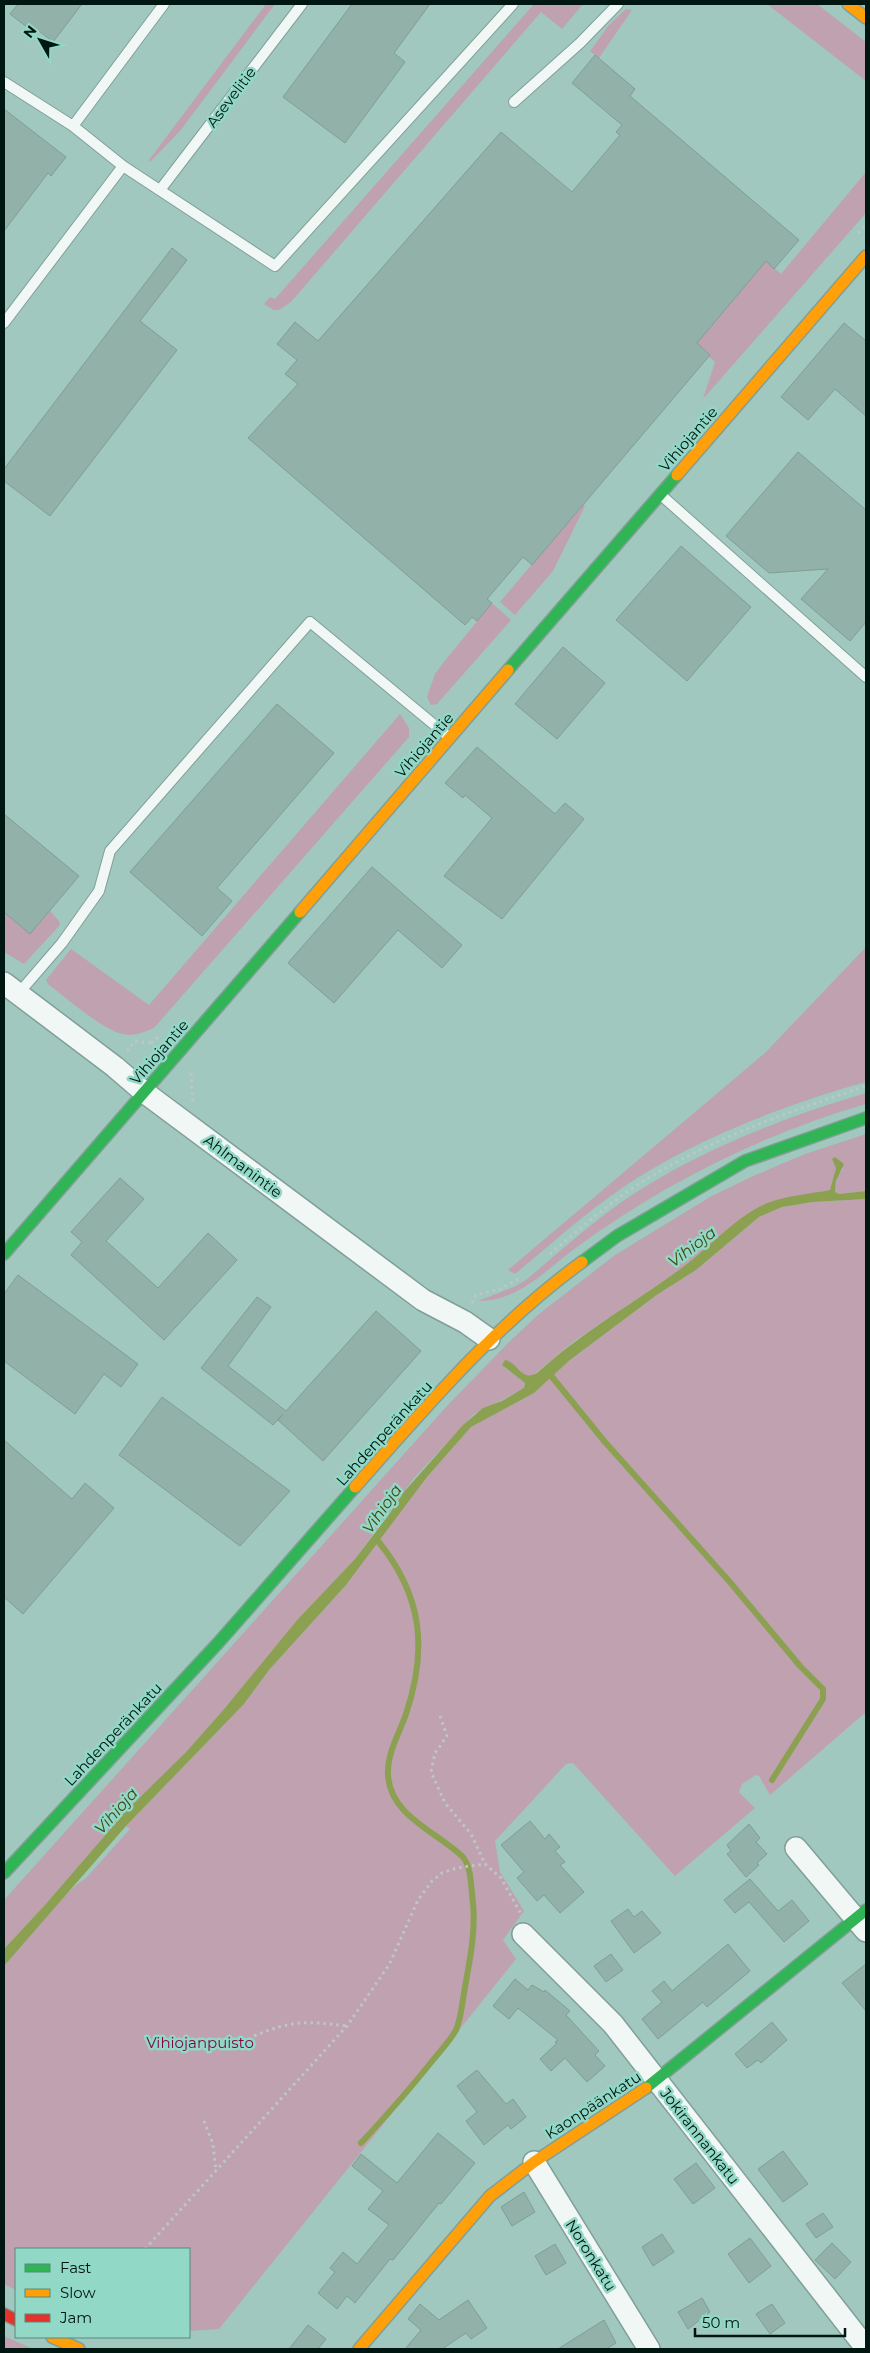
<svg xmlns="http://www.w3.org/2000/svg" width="870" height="2353" font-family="Montserrat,sans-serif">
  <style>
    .green { fill: #bfa1af }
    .water { fill: #8ba151 }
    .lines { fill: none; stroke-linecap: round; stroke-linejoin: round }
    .stream { stroke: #8ba151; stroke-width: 6 }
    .building { fill: #92b1a9; stroke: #7e9e96 }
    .lane-casing { stroke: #809f98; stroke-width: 12 }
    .street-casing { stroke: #809f98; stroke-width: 24 }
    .fast-casing { stroke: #809f98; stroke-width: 14 }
    .slow-casing { stroke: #809f98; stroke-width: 14 }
    .jam-casing { stroke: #809f98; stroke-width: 14 }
    .path { stroke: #bcc8c6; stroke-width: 3; stroke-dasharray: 2.5 4; stroke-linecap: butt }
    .lane { stroke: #f1f7f5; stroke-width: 10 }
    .street { stroke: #f1f7f5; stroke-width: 21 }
    .fast { stroke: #30b455; stroke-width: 11 }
    .slow { stroke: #ff9f0a; stroke-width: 11 }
    .jam { stroke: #e5322d; stroke-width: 11 }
    .labels { text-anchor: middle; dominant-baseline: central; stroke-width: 5; stroke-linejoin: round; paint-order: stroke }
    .street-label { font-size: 15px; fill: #001610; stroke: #91d8c6 }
    .park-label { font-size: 15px; fill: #7d0546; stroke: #91d8c6 }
    .water-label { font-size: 16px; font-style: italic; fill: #414811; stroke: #91d8c6 }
  </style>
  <rect width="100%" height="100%" fill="#a1c8be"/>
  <path class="green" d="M266,4H275L180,131L150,162L149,160Z
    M534,4H583L562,29L541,12L291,302L279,310H274L264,304L270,297L275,299Z
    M767,4H817L866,42V81Z
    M626,9L632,10L599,58L590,51L609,25Z
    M866,172V213L703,399L715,362L709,357L710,354L697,343L766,261L781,274Z
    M583,504L585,506L553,571L515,615L500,602Z
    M492,603L511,620L437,704L431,705L427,697L435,674L443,663Z
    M400,714L409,728V737L154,1028C144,1032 134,1037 123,1034C104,1031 65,997 48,984L46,980L71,949L149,1005Z
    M50,911L59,921L60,925L24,964L4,952V912L30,934Z
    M866,947V1082C786,1104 691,1141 622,1188C584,1214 550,1245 515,1274L508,1270L765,1053Z
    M866,1093V1104C762,1134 660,1185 573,1250C544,1272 516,1302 478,1301L514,1287L526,1280C558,1253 589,1225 623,1201C696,1151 782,1118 866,1093Z
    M866,1134V1191L839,1194L835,1192L837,1177L843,1169L832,1159L836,1168L830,1190L752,1211L678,1271L573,1342L532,1376L524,1375L517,1368L504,1367L525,1383L524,1389L474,1414L414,1478L355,1559L298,1619L255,1674L186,1752L127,1810L44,1906L4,1949V1900L447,1406L509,1342L539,1314L615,1255L710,1197L751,1177L805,1154Z
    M866,1199V1712L770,1795L759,1776L756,1775L742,1784L739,1792L755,1808L675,1876L573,1763L566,1764L495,1841L500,1872L524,1911L503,1940L516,1959L219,2329L189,2331V2249H16V2290L4,2284V1966L62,1899L75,1886L87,1877L130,1829L126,1826L244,1704L269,1670L346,1585L427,1477L471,1427L534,1393L570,1360L658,1294L696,1270L759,1217L782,1207L813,1202Z
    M4,2336L33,2349H4Z"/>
  <path class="water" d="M835,1157L844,1164L836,1181L835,1192L839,1194L866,1191V1199L813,1202L782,1207L759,1217L696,1270L658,1294L570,1360L534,1393L471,1427L427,1477L346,1585L269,1670L244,1704L126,1826L4,1966V1949L44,1906L127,1810L186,1752L225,1708L298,1619L355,1559L388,1516L403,1493L463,1425L483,1408L502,1401L524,1388L525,1383L502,1365L505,1360C519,1363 521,1382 537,1373C581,1333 632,1304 679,1270C709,1249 735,1216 770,1202C790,1195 810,1194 830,1190L836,1168L832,1159Z"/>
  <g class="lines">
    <path class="stream" d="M548,1372L605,1442L729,1581L800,1666L823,1689V1699L772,1780
      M361,2143C386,2116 410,2089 433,2060C441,2050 450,2041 456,2030C461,2018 462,2005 464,1993C469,1963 476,1934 473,1903C471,1890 472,1866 462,1856C435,1831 390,1815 388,1775C387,1753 399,1734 406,1714C428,1648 422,1595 378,1541"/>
  </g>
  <path class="building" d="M18,4H82L53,42L34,27L32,31L10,14Z
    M352,4H430L394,53L405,62L345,143L283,97Z
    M595,55L635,89L630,96L799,240L774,269L766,261L697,343L710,355L532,565L523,557L487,599L492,603L477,621L472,617L465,625L248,438L298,384L285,374L297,360L277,344L295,322L318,341L501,132L572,192L620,135L616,132L622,125L572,83Z
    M4,109L66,157L51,176L48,173L4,231Z
    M172,248L187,260L140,321L177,350L50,516L4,481V469Z
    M844,323L866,341V416L835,389L808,420L781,397Z
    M798,452L866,510V622L850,641L801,599L828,569L769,573L726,536Z
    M681,546L751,607L687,681L616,620Z
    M563,647L605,683L557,739L515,704Z
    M277,704L334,753L217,888L232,901L202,936L130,872Z
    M477,747L555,814L565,803L584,819L502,919L444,876L492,818L465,795L463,798L445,783Z
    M4,814L79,876L30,934L4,912Z
    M372,867L462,945L442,968L398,930L334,1003L288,963Z
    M120,1178L144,1199L106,1241L158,1288L208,1233L237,1260L164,1340L71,1255L82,1242L71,1232Z
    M18,1275L138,1364L121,1387L104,1374L75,1414L4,1361V1294Z
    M257,1297L271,1307L228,1366L286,1411L376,1311L421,1351L323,1461L278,1420L283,1414L273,1425L201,1368Z
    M162,1397L290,1491L240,1546L119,1455Z
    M4,1440L72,1499L85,1483L114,1508L23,1614L4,1597Z
    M530,1821L545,1839L549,1834L560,1847L555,1851L565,1862L560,1865L584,1892L560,1913L544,1895L537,1901L517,1878L524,1872L501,1845Z
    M749,1824L760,1838L756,1842L767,1854L757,1863L759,1865L746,1877L727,1854L731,1851L727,1845Z
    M750,1879L778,1911L792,1900L809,1921L784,1942L749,1902L735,1913L724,1900Z
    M628,1909L634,1917L642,1911L661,1933L634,1953L611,1921Z
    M728,1944L750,1971L707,2007L703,2002L658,2039L642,2019L662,2002L652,1991L664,1981L672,1991Z
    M611,1954L623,1970L606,1982L594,1966Z
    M866,1964V2011L842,1983Z
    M515,1979L528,1990L532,1985L544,1992L545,1990L570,2011L566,2015L599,2051L595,2055L605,2066L587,2082L565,2058L551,2071L540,2059L557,2043L555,2042L558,2040L518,2008L509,2019L493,2006Z
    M772,2022L787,2040L761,2063L758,2060L747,2068L735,2054Z
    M477,2070L506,2104L513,2099L526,2117L511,2129L508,2125L484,2145L466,2121L477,2112L457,2086Z
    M438,2133L475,2163L441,2204L439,2203L393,2260L390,2259L355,2303L347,2296L337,2309L318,2293L335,2272L330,2268L343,2252L357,2264L389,2225L368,2209L383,2191L352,2166L361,2154L397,2183Z
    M783,2151L808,2184L783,2202L758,2169Z
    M696,2163L715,2188L693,2204L674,2179Z
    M524,2192L535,2212L512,2226L501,2207Z
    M823,2213L833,2227L816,2238L806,2224Z
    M662,2234L674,2252L653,2266L642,2247Z
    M750,2238L771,2266L749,2283L728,2254Z
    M832,2243L851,2262L835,2279L815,2260Z
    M555,2244L566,2263L546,2275L535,2256Z
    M702,2298L710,2312L688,2329L678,2312Z
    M468,2300L487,2328L471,2339L466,2333L442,2349H405L421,2330L408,2319L420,2304L439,2320Z
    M772,2304L785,2323L770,2334L756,2314Z
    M604,2320L616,2343L606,2349H558Z
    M308,2325L326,2339L318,2349H289Z"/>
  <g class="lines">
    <defs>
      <path id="lane" d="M4,82L73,126
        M514,102L580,43L618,4
        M123,166L73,126L164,4
        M160,190L302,4
        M4,323L123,166L275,266L513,4
        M661,495L866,677
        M18,994L62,943L99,891L110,851L310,622L449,737"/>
      <path id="street" d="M4,983L115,1067L144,1092L423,1300L465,1322L489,1339
        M796,1848L866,1931
        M523,1934L613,2024L866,2348
        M534,2162L649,2349"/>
      <path id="fast" d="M508,670L677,475
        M4,1254L300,912
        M582,1262L617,1236L745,1161L866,1118
        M4,1873L219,1642L355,1487
        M646,2088L866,1910"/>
      <path id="slow" d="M848,4L866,18
        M677,475L866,256
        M300,912L508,670
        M355,1487C426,1407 495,1325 582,1262
        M52,2337L79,2349
        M359,2349L490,2196L534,2162L646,2088"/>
      <path id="jam" d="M4,2314L16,2320"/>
    </defs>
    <use href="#lane" class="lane-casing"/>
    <use href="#street" class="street-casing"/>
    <use href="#fast" class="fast-casing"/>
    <use href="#slow" class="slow-casing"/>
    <use href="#jam" class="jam-casing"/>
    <path class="path" d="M858,233L866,224
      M151,1043L158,1037
      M127,1051L135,1041L151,1043
      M191,1073L193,1104
      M550,1254C575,1233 600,1211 627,1192C700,1142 783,1114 866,1086
      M472,1303L476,1295L500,1289L522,1277
      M440,1716L447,1736L435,1753L431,1772L445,1803L471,1834L485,1864
      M254,2036C292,2020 307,2021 347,2026
      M204,2121L213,2144L216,2171
      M145,2249L347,2026L389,1965L418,1900L432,1881L442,1873L456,1868L485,1864L501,1878L521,1914"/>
    <use href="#lane" class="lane"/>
    <use href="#street" class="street"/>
    <use href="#fast" class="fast"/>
    <use href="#slow" class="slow"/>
    <use href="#jam" class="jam"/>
  </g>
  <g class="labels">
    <g class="street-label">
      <text transform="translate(231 97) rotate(-53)">Asevelitie</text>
      <text transform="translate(688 439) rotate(-49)">Vihiojantie</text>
      <text transform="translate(424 745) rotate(-49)">Vihiojantie</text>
      <text transform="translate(159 1052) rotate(-49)">Vihiojantie</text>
      <text transform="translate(243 1166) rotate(37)">Ahlmanintie</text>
      <text transform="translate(384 1433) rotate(-48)">Lahdenperänkatu</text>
      <text transform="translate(113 1734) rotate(-47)">Lahdenperänkatu</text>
      <text transform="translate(593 2105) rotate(-33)">Kaonpäänkatu</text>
      <text transform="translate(700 2136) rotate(52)">Jokirannankatu</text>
      <text transform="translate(591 2255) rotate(58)">Noronkatu</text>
    </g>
    <g class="park-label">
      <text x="200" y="2042">Vihiojanpuisto</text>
    </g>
    <g class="water-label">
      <text transform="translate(692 1247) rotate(-37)">Vihioja</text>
      <text transform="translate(382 1509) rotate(-55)">Vihioja</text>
      <text transform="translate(116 1811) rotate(-48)">Vihioja</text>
    </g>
  </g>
  <rect width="870" height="2353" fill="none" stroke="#001610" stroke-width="10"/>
  <rect x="15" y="2248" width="175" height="90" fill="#91d8c6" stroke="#578a7d"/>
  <rect x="25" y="2264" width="25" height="8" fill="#30b455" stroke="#578a7d"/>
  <text x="60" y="2273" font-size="15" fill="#001610">Fast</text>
  <rect x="25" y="2289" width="25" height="8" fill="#ff9f0a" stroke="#578a7d"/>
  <text x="60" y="2298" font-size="15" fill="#001610">Slow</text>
  <rect x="25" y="2314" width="25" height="8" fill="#e5322d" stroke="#578a7d"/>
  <text x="60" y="2323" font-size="15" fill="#001610">Jam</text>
  <g transform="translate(40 40) rotate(309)" stroke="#91d8c6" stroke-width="4" paint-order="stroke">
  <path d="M0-4L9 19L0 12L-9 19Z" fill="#001610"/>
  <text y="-8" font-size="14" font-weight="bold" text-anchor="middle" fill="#001610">N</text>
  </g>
  <path d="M695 2328v8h150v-8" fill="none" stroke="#001610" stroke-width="2.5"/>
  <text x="702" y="2328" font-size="15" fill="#001610" stroke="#91d8c6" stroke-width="4" paint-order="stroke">50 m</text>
</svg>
